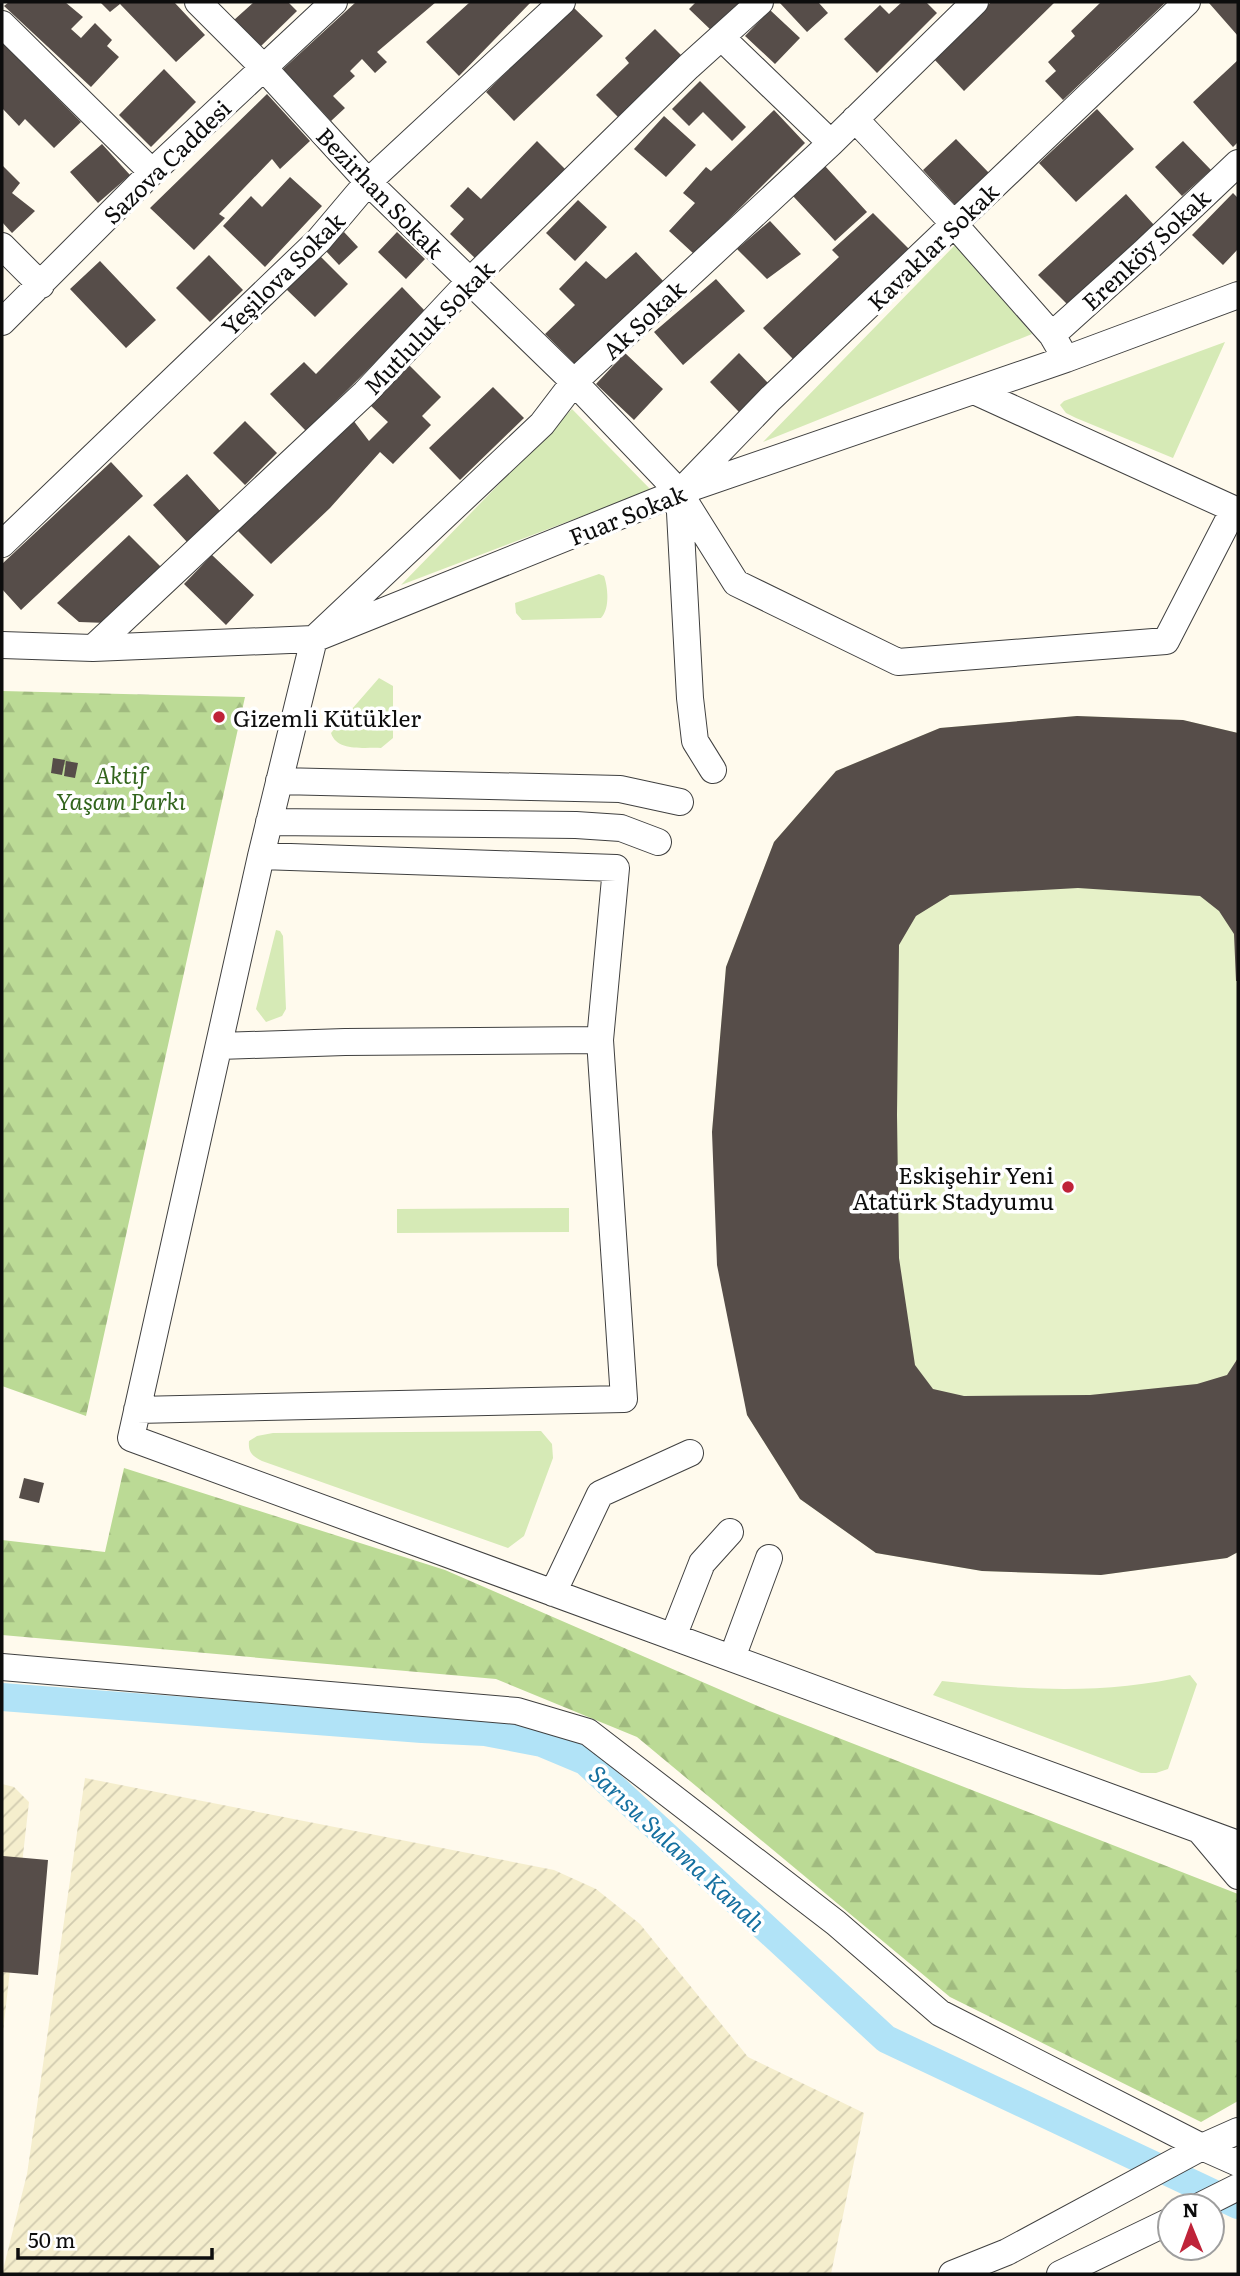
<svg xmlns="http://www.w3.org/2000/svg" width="1240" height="2276" font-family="Literata,serif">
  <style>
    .farmland { fill: url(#farmland-furrows) }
    .green { fill: #d6eab6 }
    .forest { fill: url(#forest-firs) }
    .pitch { fill: #e6f1c8 }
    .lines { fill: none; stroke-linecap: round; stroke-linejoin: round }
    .canal { stroke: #b1e3f7; stroke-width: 28 }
    .building { fill: #564d49 }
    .minor-casing { stroke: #404040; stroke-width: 28 }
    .minor { stroke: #fff; stroke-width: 26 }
    .poi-dot { fill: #bf2339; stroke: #fff; stroke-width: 2.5 }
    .labels { text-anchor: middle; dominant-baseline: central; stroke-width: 7; stroke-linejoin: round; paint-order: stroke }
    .street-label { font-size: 23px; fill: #0d0d0d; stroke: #fff }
    .poi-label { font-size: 23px; fill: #0d0d0d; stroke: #fff; text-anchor: start }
    .park-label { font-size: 23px; font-style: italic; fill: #32651d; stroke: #fff }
    .water-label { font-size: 24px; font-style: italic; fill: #1570a0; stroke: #fff }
  </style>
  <defs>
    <pattern id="farmland-furrows" width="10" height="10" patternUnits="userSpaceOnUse" patternTransform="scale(1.75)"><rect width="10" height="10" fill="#f5eecd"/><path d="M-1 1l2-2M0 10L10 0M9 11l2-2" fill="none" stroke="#d1cbaf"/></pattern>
    <pattern id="forest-firs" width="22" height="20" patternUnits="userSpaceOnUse" patternTransform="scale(1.75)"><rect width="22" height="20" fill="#bbda95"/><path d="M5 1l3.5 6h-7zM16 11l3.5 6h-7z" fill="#a0ba7f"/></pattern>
  </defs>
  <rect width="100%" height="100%" fill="#fffaed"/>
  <path class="farmland" d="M85,1778L554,1870L596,1889L640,1924L748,2057L864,2113L831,2274H2L27,2174Z
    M2,1784L14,1787L29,1802L2,2041Z"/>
  <path class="green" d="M956,244L1032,334L763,442Z
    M1225,342L1173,458L1076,418L1066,413L1060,405L1064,401Z
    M572,409L651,490L401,585Z
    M599,574L604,576C608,587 610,609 601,618L522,620L516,613L515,603Z
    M379,678L393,686V738L381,748C364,747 337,752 331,733Z
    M276,930L280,931L283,936L286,1009L282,1016L266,1022L256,1009Z
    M569,1208V1232L397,1233V1209Z
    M541,1431L552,1444L553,1458L524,1536L508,1548L262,1461C252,1456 248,1452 249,1441L257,1436L273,1433Z
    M1190,1675L1197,1684L1168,1769L1156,1773H1141L933,1695L942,1681C1024,1690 1109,1695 1190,1675Z"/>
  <path class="forest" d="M2,691L245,697L86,1416L2,1386Z
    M124,1468L445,1570L767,1710L1238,1894V2101L1201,2122L950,1997L637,1737L496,1679L2,1635V1540L105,1552Z"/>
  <path class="pitch" d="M1077,716L1183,720L1238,733V1552L1227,1558L1101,1575L982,1571L876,1553L800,1499L747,1415L712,1132L726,967L774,842L836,771L940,728Z"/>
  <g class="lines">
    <path class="canal" d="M2,1697L422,1729L485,1732L542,1743L585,1761L886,2039L1238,2205"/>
  </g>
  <path class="building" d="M9,2H65L83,17L71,29L81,38L95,23L112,40L107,46L119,57L91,87L4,6Z
    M100,2H174L205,35L176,62L120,4L110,12Z
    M254,2H288L297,11L260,47L234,20Z
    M356,2H436L377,52L387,62L375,73L362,59L350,71L355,76L333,96L345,108L331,121L283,69Z
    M470,2H531L459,76L426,42Z
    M696,2H742L713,32L689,9Z
    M779,2H818L828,13L807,32Z
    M902,2H926L937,13L877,73L844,39L880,5L889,14Z
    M991,2H1055L964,91L933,58Z
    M1101,2H1166L1063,100L1045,81L1056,71L1048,62L1075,36L1071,31Z
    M1211,2H1238V36L1209,3Z
    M573,7L603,36L514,121L486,92Z
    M770,10L800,38L775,64L745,36Z
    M655,29L682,56L620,119L596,95L629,63L625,58Z
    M2,42L81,122L54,148L25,119L19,126L2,108Z
    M1238,60V142L1233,147L1193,102Z
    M164,69L196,102L151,147L119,115Z
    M700,81L746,127L732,141L703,112L689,126L672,109Z
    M267,94L310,141L280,169L272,159L219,214L225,218L194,250L150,208Z
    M1097,109L1134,149L1076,202L1039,163Z
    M774,110L805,143L694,254L669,231L695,203L683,193L706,167L711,171Z
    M664,116L696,145L666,177L634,149Z
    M956,139L990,174L956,206L923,170Z
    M537,141L566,170L477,260L450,234L464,219L450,206L468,187L481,199Z
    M1183,141L1211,170L1182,196L1155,167Z
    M102,144L130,175L98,203L70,172Z
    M2,165L20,183L12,193L35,211L12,233L2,222Z
    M825,166L867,212L835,241L793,196Z
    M290,177L322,206L265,267L223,226L251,196L262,207Z
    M1233,193L1238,198V249L1223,265L1192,235Z
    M1126,194L1154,225L1068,305L1038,275Z
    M578,200L607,227L575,261L546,233Z
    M873,213L910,250L824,333L793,359L763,328L839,257L832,250Z
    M770,221L801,254L767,279L737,249Z
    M344,232L358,247L339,265L325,250Z
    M397,232L425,259L406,279L378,252Z
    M636,252L665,283L577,366L545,334L575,305L559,289L586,261L606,279Z
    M209,255L243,290L210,322L176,288Z
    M320,256L348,284L315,317L286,289Z
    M100,261L156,320L126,348L70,289Z
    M716,279L745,311L683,365L654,332Z
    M402,287L426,312L306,431L270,394L304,362L316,374Z
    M625,353L663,389L634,420L596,384Z
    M739,353L768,383L739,412L710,382Z
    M409,365L441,397L422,416L431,425L393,464L380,452L330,508L271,564L237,530L353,420L369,441L388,422L370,405Z
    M493,387L524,418L460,480L429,448Z
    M245,421L277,453L245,485L213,453Z
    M111,462L143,496L21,610L2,589V564Z
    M187,474L221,512L187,542L153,505Z
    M129,535L164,570L107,623L79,622L57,603Z
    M212,555L254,595L226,625L184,584Z
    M1077,716L1183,720L1238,733V981H1236L1234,934L1219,911L1200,896L1078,888L950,895L916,916L899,945L897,1115L899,1258L915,1365L933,1389L964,1396L1090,1395L1197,1384L1227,1375L1238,1358V1552L1227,1558L1101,1575L982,1571L876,1553L800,1499L747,1415L717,1265L712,1132L726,967L774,842L836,771L940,728Z
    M53,758L65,760L62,775L51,773Z
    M66,761L78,763L75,778L64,776Z
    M24,1478L44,1483L39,1503L19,1498Z
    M3,1856L48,1860L38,1975L2,1972Z"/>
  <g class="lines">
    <defs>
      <path id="minor" d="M198,2L263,67L368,182L574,382L679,492L736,583L898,662L1166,641L1234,509
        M975,2L831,143L574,382L542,424L314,639L261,856L131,1438L1238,1844
        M2,24L152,172
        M722,38L831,143
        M855,119L954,224L1052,335L1066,359
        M2,246L41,285
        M2,322L152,172L334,2
        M1052,335L1143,253L1238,163
        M974,391L1238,511
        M683,489L770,399L1187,2
        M679,494L690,698L695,741L713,770
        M2,544L319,240L368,182L562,2
        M2,645L93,648L314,639L679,492L1066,359L1238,295
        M93,648L365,393L469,282L688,67L760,2
        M279,781L620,789L680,802
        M269,822L576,825L621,828L658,842
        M219,1046L345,1042L600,1040
        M137,1410L624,1399L600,1040L616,868L261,856
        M553,1593L600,1494L690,1453
        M673,1637L702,1563L730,1532
        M732,1658L769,1558
        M2,1667L517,1711L588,1732L836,1923L940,2013L1202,2147L1238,2163
        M1201,1832L1238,1876
        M1200,2206L1238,2187
        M952,2274L1007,2252L1202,2147L1238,2131
        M1060,2274L1170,2221"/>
    </defs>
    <use href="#minor" class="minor-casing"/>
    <use href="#minor" class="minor"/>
  </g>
  <g class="poi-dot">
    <circle cx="219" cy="717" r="7"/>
    <circle cx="1068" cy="1187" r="7"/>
  </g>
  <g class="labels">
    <g class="street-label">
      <text transform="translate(166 161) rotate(-44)">Sazova Caddesi</text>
      <text transform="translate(381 192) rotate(46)">Bezirhan Sokak</text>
      <text transform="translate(932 246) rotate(-44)">Kavaklar Sokak</text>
      <text transform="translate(1145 249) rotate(-43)">Erenköy Sokak</text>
      <text transform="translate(282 273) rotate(-45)">Yeşilova Sokak</text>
      <text transform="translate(643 319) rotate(-43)">Ak Sokak</text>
      <text transform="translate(428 327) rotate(-46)">Mutluluk Sokak</text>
      <text transform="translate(627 514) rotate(-22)">Fuar Sokak</text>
    </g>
    <g class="poi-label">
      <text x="233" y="717">Gizemli Kütükler</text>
      <text x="1054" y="1174" text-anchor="end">Eskişehir Yeni<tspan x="1054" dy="26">Atatürk Stadyumu</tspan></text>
    </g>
    <g class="park-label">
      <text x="121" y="774">Aktif<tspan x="121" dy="26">Yaşam Parkı</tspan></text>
    </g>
    <g class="water-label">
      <text transform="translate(678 1847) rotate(43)">Sarısu Sulama Kanalı</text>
    </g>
  </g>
  <rect width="1240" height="2276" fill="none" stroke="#0d0d0d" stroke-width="7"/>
  <g transform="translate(1191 2227) rotate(359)"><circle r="33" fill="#ffffff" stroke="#9e9e9e" stroke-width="2"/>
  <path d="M0-5L12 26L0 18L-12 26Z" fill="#bf2339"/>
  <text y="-10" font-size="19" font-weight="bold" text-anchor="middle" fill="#0d0d0d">N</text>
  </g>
  <path d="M18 2248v10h194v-10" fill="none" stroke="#0d0d0d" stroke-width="3.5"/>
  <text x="28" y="2248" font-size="21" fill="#0d0d0d" stroke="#ffffff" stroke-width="5" paint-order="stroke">50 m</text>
</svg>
